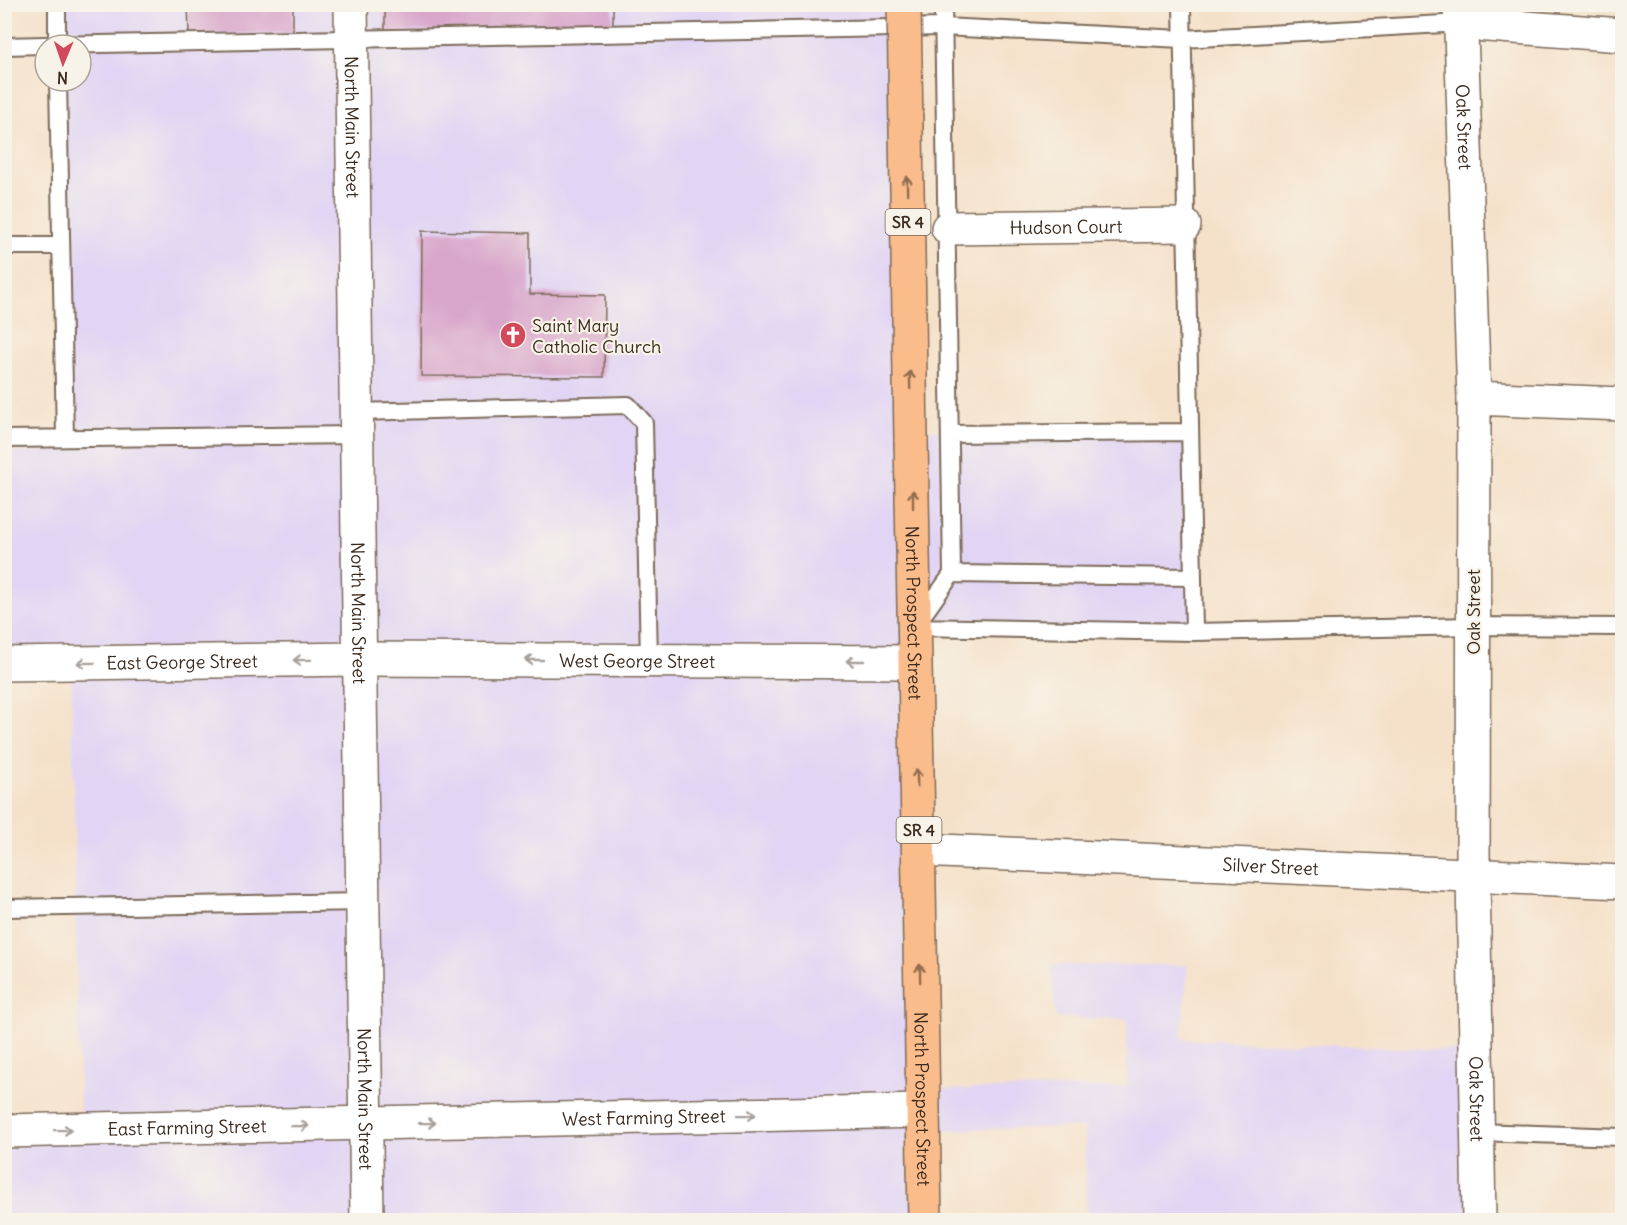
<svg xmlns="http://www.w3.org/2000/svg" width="1627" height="1225" font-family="Delius,sans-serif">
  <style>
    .built { fill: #e1d4f4 }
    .building { fill: #d8a5cb }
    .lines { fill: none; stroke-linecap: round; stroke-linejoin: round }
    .service-casing { stroke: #7c6a5a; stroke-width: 20 }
    .minor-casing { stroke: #7c6a5a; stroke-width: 36 }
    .tertiary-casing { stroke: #7c6a5a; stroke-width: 36 }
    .primary-casing { stroke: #7c6a5a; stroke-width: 36 }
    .service { stroke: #fff; stroke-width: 16 }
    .minor { stroke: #fff; stroke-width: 33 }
    .tertiary { stroke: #fff; stroke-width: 33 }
    .primary { stroke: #fabc8b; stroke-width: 33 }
    .primary-bridge-casing { stroke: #7c6a5a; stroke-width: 36; stroke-linecap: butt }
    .primary-bridge { stroke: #fabc8b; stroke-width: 33 }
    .oneway { stroke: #916c4f }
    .oneway2 { stroke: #a79f9a }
    .labels { text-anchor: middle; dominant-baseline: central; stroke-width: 4.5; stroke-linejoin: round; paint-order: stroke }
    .shield { fill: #f7f3e8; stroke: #73665b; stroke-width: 1.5 }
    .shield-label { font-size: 16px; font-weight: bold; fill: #3b2a1e }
    .street-label { font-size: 18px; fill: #3b2a1e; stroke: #f7f3e8 }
    .poi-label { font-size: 18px; fill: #3b2a1e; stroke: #f7f3e8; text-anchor: start }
  </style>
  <rect width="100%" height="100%" fill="#f7f3e8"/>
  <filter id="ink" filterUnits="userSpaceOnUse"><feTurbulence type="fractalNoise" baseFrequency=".0167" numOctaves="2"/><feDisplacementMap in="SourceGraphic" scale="12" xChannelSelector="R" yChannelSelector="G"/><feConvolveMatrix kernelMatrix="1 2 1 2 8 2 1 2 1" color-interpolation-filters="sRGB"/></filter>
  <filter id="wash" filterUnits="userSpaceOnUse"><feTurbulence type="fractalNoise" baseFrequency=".008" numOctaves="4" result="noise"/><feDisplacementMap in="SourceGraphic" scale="24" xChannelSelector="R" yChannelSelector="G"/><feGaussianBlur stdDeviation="1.35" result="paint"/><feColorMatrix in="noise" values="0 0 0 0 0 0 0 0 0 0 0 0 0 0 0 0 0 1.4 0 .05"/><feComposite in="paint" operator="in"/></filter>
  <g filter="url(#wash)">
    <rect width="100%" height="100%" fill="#f5e1c9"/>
    <path class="built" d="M62,5H911L918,430L1194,429L1192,627H914L927,1090L1127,1087V1019L1056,1018L1051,965H1188L1181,1039L1473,1051L1483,1220H1087L1085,1127L926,1130L928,1220H5V1129L80,1127L71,659L5,661L4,452L68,449L63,81H81V45H63Z"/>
    <g id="blocks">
      <path class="building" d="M188,4H293V33L189,34Z
        M385,4H613V26L385,32Z
        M422,231L530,233V294L605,295L604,377L421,376Z"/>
    </g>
  </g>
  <g filter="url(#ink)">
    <use href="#blocks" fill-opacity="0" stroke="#7c6a5a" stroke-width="1.5"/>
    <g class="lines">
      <defs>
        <path id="service" d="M57,4V45
          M50,45L943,27L1182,39L1461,23
          M4,46L45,45
          M58,81L65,438
          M4,246H61
          M357,412L628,405L644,423L649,660
          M950,434L1189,432
          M4,439L358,435
          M952,574L1193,577
          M918,622L952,574L943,4
          M914,627L1194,632L1182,4
          M1194,632L1473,626L1622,627
          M4,908L365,902
          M1477,1132L1622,1137"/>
        <g id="minor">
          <path id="s1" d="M1460,4L1474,398L1473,875L1479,1220"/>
          <path d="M1461,23L1622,35"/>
          <path id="s2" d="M948,228L1184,225"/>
          <path d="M1474,398L1622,404"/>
          <path id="s3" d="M4,664L361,659L913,662"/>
          <path id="s4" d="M919,850L1622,882"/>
          <path id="s5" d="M4,1131L922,1111"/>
        </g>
        <g id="tertiary">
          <path id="s6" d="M351,4L367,1220"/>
        </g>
        <g id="primary">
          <path id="s7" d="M911,439L925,1220"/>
        </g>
      </defs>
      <use href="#service" class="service-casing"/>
      <use href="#minor" class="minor-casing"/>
      <use href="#tertiary" class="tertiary-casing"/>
      <use href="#primary" class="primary-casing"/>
      <use href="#service" class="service"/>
      <use href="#minor" class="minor"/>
      <use href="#tertiary" class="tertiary"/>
      <use href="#primary" class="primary"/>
      <defs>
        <path id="primary-bridge" d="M904,4L911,439"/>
      </defs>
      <use href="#primary-bridge" class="primary-bridge-casing"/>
      <use href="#primary-bridge" class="primary-bridge"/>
    </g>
    <defs><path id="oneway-shaft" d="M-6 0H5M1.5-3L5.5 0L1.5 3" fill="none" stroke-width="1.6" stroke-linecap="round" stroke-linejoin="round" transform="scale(1.5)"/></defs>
    <g class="oneway">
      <use href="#oneway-shaft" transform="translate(907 185) rotate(-91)"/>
      <use href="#oneway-shaft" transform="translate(910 380) rotate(-91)"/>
      <use href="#oneway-shaft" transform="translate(913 499) rotate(-90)"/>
      <use href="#oneway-shaft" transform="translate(917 778) rotate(-92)"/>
      <use href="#oneway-shaft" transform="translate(920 973) rotate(-91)"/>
    </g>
    <g class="oneway2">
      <use href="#oneway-shaft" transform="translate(302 660) rotate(179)"/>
      <use href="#oneway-shaft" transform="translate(534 660) rotate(-180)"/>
      <use href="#oneway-shaft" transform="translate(855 661) rotate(-180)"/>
      <use href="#oneway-shaft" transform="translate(86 663) rotate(179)"/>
      <use href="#oneway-shaft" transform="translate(747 1115) rotate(-1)"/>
      <use href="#oneway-shaft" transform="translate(427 1123) rotate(-1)"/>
      <use href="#oneway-shaft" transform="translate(300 1126) rotate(-1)"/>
      <use href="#oneway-shaft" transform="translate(63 1130) rotate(-1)"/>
    </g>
  </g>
  <defs>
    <symbol id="church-disc" viewBox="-11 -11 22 22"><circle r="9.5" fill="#d1495b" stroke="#f7f3e8"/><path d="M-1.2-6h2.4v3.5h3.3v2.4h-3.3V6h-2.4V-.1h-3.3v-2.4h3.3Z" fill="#fff"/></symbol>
  </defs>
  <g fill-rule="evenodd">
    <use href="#church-disc" x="498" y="320" width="30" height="30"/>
  </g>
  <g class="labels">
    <g class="shield">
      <rect x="885.5" y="209" width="45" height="26" rx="4.5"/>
      <rect x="896.5" y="817" width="45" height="26" rx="4.5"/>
    </g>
    <g class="shield-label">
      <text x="908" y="222">SR 4</text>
      <text x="919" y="830">SR 4</text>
    </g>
    <g class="street-label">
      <text stroke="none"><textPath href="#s6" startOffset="123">North Main Street</textPath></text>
      <text stroke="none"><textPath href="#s1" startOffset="123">Oak Street</textPath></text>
      <text stroke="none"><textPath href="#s2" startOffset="118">Hudson Court</textPath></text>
      <text stroke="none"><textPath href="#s6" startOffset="609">North Main Street</textPath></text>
      <text transform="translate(1473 612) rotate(-90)">Oak Street</text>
      <text stroke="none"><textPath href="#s7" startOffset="174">North Prospect Street</textPath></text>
      <text stroke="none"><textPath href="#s3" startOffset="633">West George Street</textPath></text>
      <text stroke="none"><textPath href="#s3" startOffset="178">East George Street</textPath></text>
      <text stroke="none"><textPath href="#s4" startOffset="352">Silver Street</textPath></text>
      <text stroke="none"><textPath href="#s6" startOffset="1095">North Main Street</textPath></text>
      <text stroke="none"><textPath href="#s7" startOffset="660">North Prospect Street</textPath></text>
      <text stroke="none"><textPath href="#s1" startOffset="1095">Oak Street</textPath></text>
      <text stroke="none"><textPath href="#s5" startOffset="640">West Farming Street</textPath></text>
      <text stroke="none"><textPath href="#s5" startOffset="183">East Farming Street</textPath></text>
    </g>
    <g class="poi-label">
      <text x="532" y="325">Saint Mary<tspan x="532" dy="21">Catholic Church</tspan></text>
    </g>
  </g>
  <rect width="1627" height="1225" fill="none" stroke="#f7f3e8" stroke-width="24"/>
  <g transform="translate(63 63) rotate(182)"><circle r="28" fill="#f7f3e8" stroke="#aca397" stroke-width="1.5"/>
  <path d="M0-4.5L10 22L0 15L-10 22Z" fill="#d1495b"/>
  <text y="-9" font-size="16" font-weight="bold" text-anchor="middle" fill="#3b2a1e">N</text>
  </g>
</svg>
